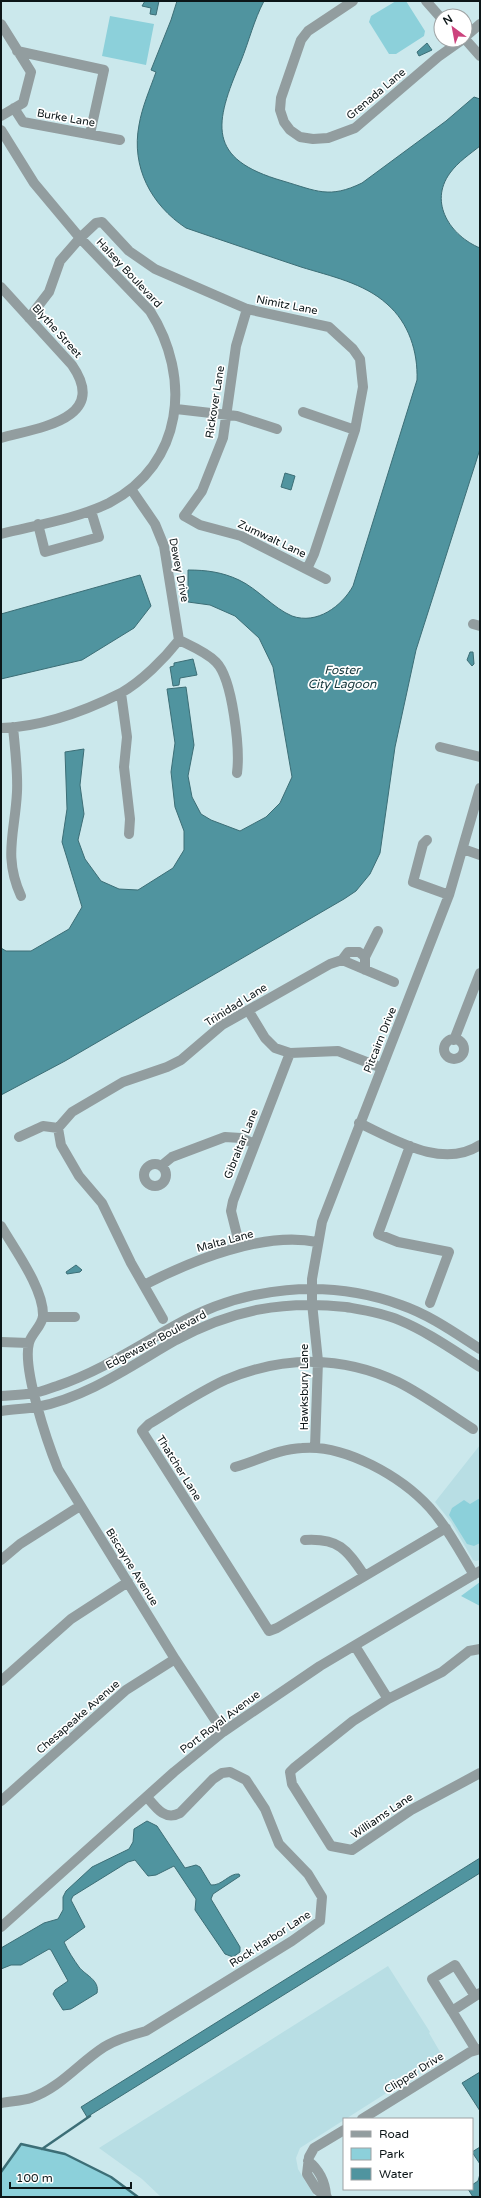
<svg xmlns="http://www.w3.org/2000/svg" width="481" height="2198" font-family="'Varela Round',sans-serif">
  <style>
    .built { fill: #b8dee4 }
    .green { fill: #8cd0da }
    .water { fill: #50949f; stroke: #3c6e76 }
    .lines { fill: none; stroke-linecap: round; stroke-linejoin: round }
    .stream { stroke: #3c6e76; stroke-width: 2.5 }
    .minor { stroke: #929d9f; stroke-width: 10 }
    .labels { text-anchor: middle; dominant-baseline: central; stroke-width: 3.5; stroke-linejoin: round; paint-order: stroke }
    .street-label { font-size: 11px; fill: #0c1618; stroke: #fff }
    .water-label { font-size: 12px; font-style: italic; fill: #13353a; stroke: #fff }
  </style>
  <rect width="100%" height="100%" fill="#cbe8ec"/>
  <path class="built" d="M480,1445V1560L476,1561L473,1560L451,1522L435,1502Z
    M388,1966L430,2032L429,2033L443,2057L300,2148L296,2158L298,2169L315,2197H161L142,2179L99,2148Z"/>
  <path class="green" d="M396,1H406L425,31L424,36L396,54H389L369,22L371,16Z
    M110,16L154,24L146,65L102,56Z
    M480,1498V1543L474,1546L467,1544L449,1515L452,1508L464,1500L470,1504Z
    M480,1582V1606L461,1596Z
    M21,2144L65,2154L111,2177L138,2197H1V2172Z"/>
  <path class="water" d="M145,1H159L156,15L150,14L151,8L142,6Z
    M177,1H264C254,20 249,41 241,61C214,124 206,159 283,181C317,191 329,199 362,183L446,121L474,97L480,99V146C470,154 458,162 450,173C428,203 451,236 480,248V449L416,650L395,747L380,853L370,874L356,891L344,899L65,1061L1,1095V948L6,951H31L69,929L82,907L62,842L67,809L65,752L84,749L80,785L84,814L78,840L85,859L101,881L119,889L138,890L173,868L184,850V831L175,807L171,772L175,743L167,689L186,687L194,745L188,776L192,797L201,814L211,820L240,831L266,817L280,803L292,777L273,667L259,638L235,616L210,605L188,602V570C206,570 222,572 239,580C258,589 273,608 292,616C317,625 342,606 353,586L417,380C418,352 409,323 387,304C364,283 330,276 301,267C262,254 224,241 186,228C151,205 131,167 139,125C142,107 150,89 156,72L151,70L171,20Z
    M427,43L432,50L419,56L417,52Z
    M285,473L295,476L291,490L281,487Z
    M140,575L151,606L134,628L82,660L1,679V614Z
    M470,652H473L474,664L472,666L467,660Z
    M193,659L197,675L180,678L179,685L173,686L170,667L174,666V663Z
    M76,1265L82,1270L80,1272L67,1274L66,1272Z
    M147,1821L157,1826L185,1868L196,1865L200,1867L211,1885C222,1886 229,1873 239,1874L240,1876L213,1894L211,1899L240,1947V1952L233,1957L225,1954L195,1910L196,1899L174,1866L156,1875L148,1876L135,1860L128,1862L73,1896L71,1900L85,1927L64,1942C68,1951 74,1960 79,1967C85,1975 100,1980 97,1993L71,2009L63,2010L53,1994L55,1990L68,1981L51,1950L49,1949L21,1965H11L1,1969V1948L44,1923L58,1919L63,1910V1897L66,1891L92,1867L129,1849L133,1842L134,1829Z
    M480,1858V1873L87,2117L81,2107Z
    M480,2072V2111L462,2083Z
    M480,2147V2164L472,2152Z
    M480,2174V2197H473L468,2189H472V2185L478,2181Z"/>
  <g class="lines">
    <path class="stream" d="M42,2149L90,2116
      M1,2172L21,2144L65,2154L111,2177L138,2197"/>
    <path class="minor" d="M353,1L308,31L301,40L281,98L280,110L284,122L290,130L300,137L313,139L328,138L355,128L438,57L462,40
      M426,1L441,18
      M1,24L31,72L23,103L1,116
      M465,37L480,24
      M465,39L480,56
      M17,51L104,70L90,134
      M14,108L23,122L120,140
      M1,130L34,183L80,238L150,311C192,377 184,464 109,503C76,519 37,525 1,534
      M1,287L72,365C110,420 36,428 1,438
      M247,309L236,346L223,438L202,491L184,516L200,525L241,536L326,579
      M29,318L49,292L60,261L80,238L96,223L102,222L129,251L155,269L247,309L329,327L353,349L360,359L363,387L355,430L314,554L307,569
      M176,409L237,416L277,429
      M303,412L355,430
      M131,489L155,524L164,546L179,640
      M38,524L45,552L99,537L91,511
      M473,624L480,626
      M179,640C191,646 206,652 216,662C233,679 240,750 237,773
      M121,693L127,737L124,767L130,819L129,834
      M13,727C15,749 18,771 17,792C15,833 3,856 21,896
      M1,728C41,727 85,711 121,693C142,681 164,659 179,640
      M440,747L480,757
      M427,840L423,844L413,882L449,895
      M463,849L480,855
      M365,957L378,931
      M342,960L348,952H359L365,957V970
      M248,1010L265,1038L275,1048L290,1053L338,1051L382,1068
      M444 1049a10 10 0 1 1 20 0a10 10 0 1 1-20 0Z
      M454,1040L480,973
      M359,1123C394,1139 442,1170 480,1145
      M58,1128L61,1145L79,1176L102,1203L131,1263L163,1319
      M19,1137L43,1126L58,1128L72,1112L123,1082L167,1067L181,1060L222,1025L330,964L342,960L394,982
      M410,1146L378,1234L398,1242L449,1252L430,1303
      M144 1175a11 11 0 1 1 22 0a11 11 0 1 1-22 0Z
      M161,1166L172,1157L225,1137L241,1138L255,1144
      M1,1226C15,1250 44,1289 43,1316C42,1326 31,1334 29,1343C22,1369 48,1444 58,1469L175,1659L223,1732
      M240,1247L231,1211L233,1201L290,1053
      M144,1285C191,1261 263,1231 317,1242
      M43,1317H75
      M1,1342L29,1343
      M1,1396C12,1395 23,1395 34,1393C42,1392 50,1388 57,1386C101,1371 136,1347 176,1325C244,1286 327,1278 401,1305C430,1315 455,1333 480,1349
      M1,1411C13,1409 25,1409 37,1407C88,1397 132,1365 176,1340C232,1310 283,1300 346,1307C363,1310 383,1313 399,1320C428,1332 453,1350 480,1367
      M315,1447L318,1361L312,1303V1279L322,1222L449,895L480,788
      M235,1467C257,1461 278,1449 302,1448C345,1444 402,1477 430,1508C448,1528 460,1552 474,1575
      M446,1528L277,1628L269,1631L142,1431L149,1424C174,1409 199,1392 225,1380C282,1356 342,1355 398,1382C424,1395 448,1413 473,1429
      M305,1540C338,1538 347,1549 364,1575
      M1,1560L20,1544L80,1506
      M355,1646L388,1699
      M480,1649L469,1651L442,1672L388,1699L353,1721L294,1768L290,1772L292,1784L331,1846L352,1850L411,1810L480,1773
      M1,1681L71,1619L128,1582
      M1,1801L126,1690L175,1659
      M1,1927L174,1772L223,1732L320,1666L480,1571
      M452,2011L432,1979L455,1965L475,1996
      M476,2050L452,2011L480,1993
      M1,2103C11,2101 22,2101 31,2098C60,2088 79,2063 104,2047C117,2039 131,2035 146,2031L292,1941L320,1921L322,1897L308,1874L279,1844L265,1809L246,1780L230,1772L222,1773L213,1779L180,1813C165,1821 156,1808 147,1797
      M362,2119L470,2052L480,2049
      M308,2161C319,2169 325,2182 326,2195
      M327,2197L317,2190L307,2174L309,2157L314,2148L344,2130"/>
  </g>
  <g class="labels">
    <g class="street-label">
      <text transform="translate(376 94) rotate(-40)">Grenada Lane</text>
      <text transform="translate(66 118) rotate(10)">Burke Lane</text>
      <text transform="translate(129 273) rotate(47)">Halsey Boulevard</text>
      <text transform="translate(287 305) rotate(11)">Nimitz Lane</text>
      <text transform="translate(57 331) rotate(48)">Blythe Street</text>
      <text transform="translate(215 402) rotate(-81)">Rickover Lane</text>
      <text transform="translate(272 539) rotate(25)">Zumwalt Lane</text>
      <text transform="translate(179 570) rotate(79)">Dewey Drive</text>
      <text transform="translate(236 1005) rotate(-32)">Trinidad Lane</text>
      <text transform="translate(380 1040) rotate(-68)">Pitcairn Drive</text>
      <text transform="translate(241 1144) rotate(-68)">Gibraltar Lane</text>
      <text transform="translate(225 1241) rotate(-15)">Malta Lane</text>
      <text transform="translate(156 1340) rotate(-28)">Edgewater Boulevard</text>
      <text transform="translate(304 1387) rotate(-90)">Hawksbury Lane</text>
      <text transform="translate(179 1468) rotate(58)">Thatcher Lane</text>
      <text transform="translate(132 1567) rotate(58)">Biscayne Avenue</text>
      <text transform="translate(78 1717) rotate(-41)">Chesapeake Avenue</text>
      <text transform="translate(220 1722) rotate(-37)">Port Royal Avenue</text>
      <text transform="translate(382 1816) rotate(-34)">Williams Lane</text>
      <text transform="translate(270 1939) rotate(-33)">Rock Harbor Lane</text>
      <text transform="translate(414 2073) rotate(-32)">Clipper Drive</text>
    </g>
    <g class="water-label">
      <text x="342" y="670">Foster<tspan x="342" dy="14">City Lagoon</tspan></text>
    </g>
  </g>
  <rect width="481" height="2198" fill="none" stroke="#0c1618" stroke-width="4"/>
  <rect x="343" y="2118" width="130" height="72" fill="#ffffff" stroke="#9ea2a3"/>
  <rect x="351" y="2131" width="20" height="6" fill="#929d9f" stroke="#9ea2a3"/>
  <text x="379" y="2138" font-size="12" fill="#0c1618">Road</text>
  <rect x="351" y="2148" width="20" height="12" fill="#8cd0da" stroke="#9ea2a3"/>
  <text x="379" y="2158" font-size="12" fill="#0c1618">Park</text>
  <rect x="351" y="2168" width="20" height="12" fill="#50949f" stroke="#9ea2a3"/>
  <text x="379" y="2178" font-size="12" fill="#0c1618">Water</text>
  <g transform="translate(453 28) rotate(328)"><circle r="19" fill="#ffffff" stroke="#9ea2a3"/>
  <path d="M0-3L7 15L0 10L-7 15Z" fill="#cc437d"/>
  <text y="-6" font-size="11" font-weight="bold" text-anchor="middle" fill="#0c1618">N</text>
  </g>
  <path d="M10 2182v6h121v-6" fill="none" stroke="#0c1618" stroke-width="2"/>
  <text x="16" y="2182" font-size="12" fill="#0c1618" stroke="#ffffff" stroke-width="3" paint-order="stroke">100 m</text>
</svg>
